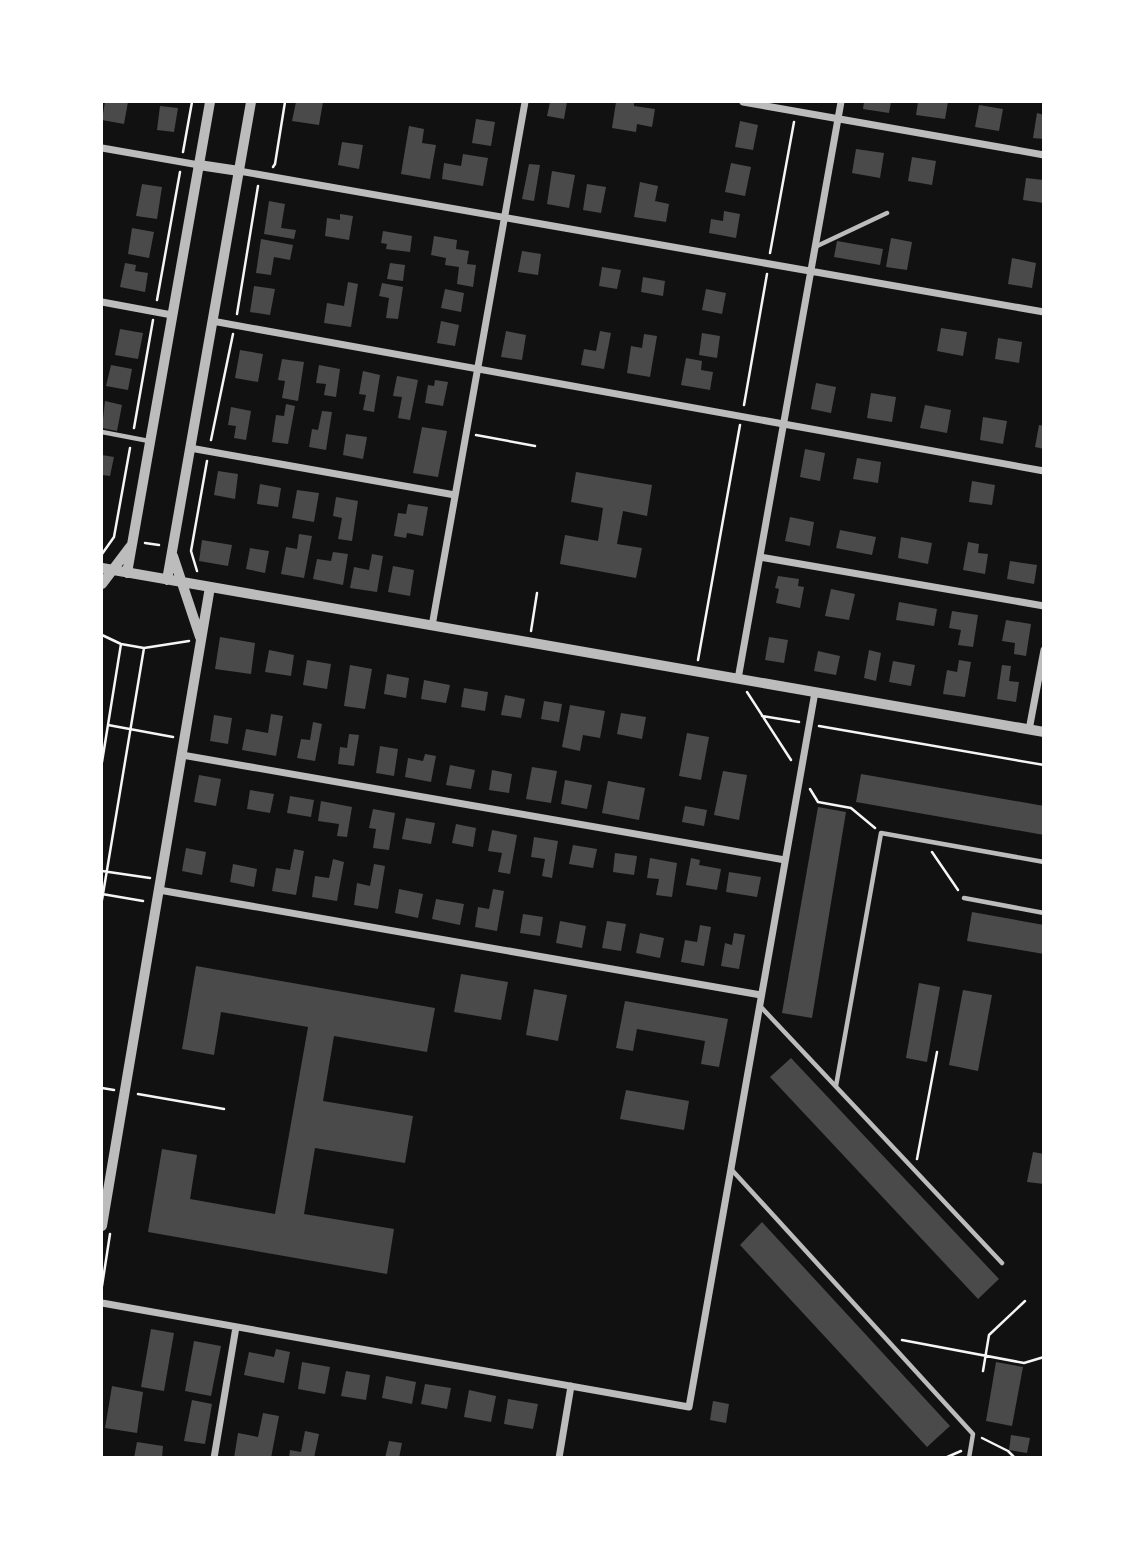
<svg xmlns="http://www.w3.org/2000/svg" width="1145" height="1559" font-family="'Open Sans',sans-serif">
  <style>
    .building { fill: #4a4a4a }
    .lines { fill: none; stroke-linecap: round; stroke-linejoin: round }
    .path { stroke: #f5f5f5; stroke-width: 2.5 }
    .service { stroke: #bcbcbc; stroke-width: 4.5 }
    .minor { stroke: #bcbcbc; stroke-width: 7 }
    .tertiary { stroke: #bcbcbc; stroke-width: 10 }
  </style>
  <rect width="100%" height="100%" fill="#111"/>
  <path class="building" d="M105,102H128L124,124L102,120Z
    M296,102H323L319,125L292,121Z
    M550,102H567L564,119L547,116Z
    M616,102H634V106L655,109L652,127L637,124L636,132L612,128Z
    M864,102H891L889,113L863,109Z
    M918,102H948L945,119L916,115Z
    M979,105L1003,109L999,131L975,127Z
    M160,106L178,108L174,132L157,130Z
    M1037,113L1044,115V139L1033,138Z
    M476,119L495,122L491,146L472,143Z
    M740,121L758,125L753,150L735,147Z
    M409,126L424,129L422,143L436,145L430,179L401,174Z
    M342,142L363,145L359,169L338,165Z
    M856,149L884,153L880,178L852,173Z
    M463,154L488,158L483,186L442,179L444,163L461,166Z
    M912,157L936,161L932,185L908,181Z
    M731,163L751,167L745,196L725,192Z
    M529,164L540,165L534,201L522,199Z
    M552,171L575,175L569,208L547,204Z
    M1026,178L1044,180V203L1023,200Z
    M640,182L658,186L655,201L669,204L666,222L634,217Z
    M142,184L162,187L157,219L136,216Z
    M587,184L606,187L601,213L583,210Z
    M269,201L285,204L281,228L296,230L294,239L264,234Z
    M724,211L740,214L736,238L709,233L711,219L723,221Z
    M340,214L353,216L349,240L325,236L327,218L340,220Z
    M132,228L154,232L149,258L128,254Z
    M383,231L412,236L410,252L386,249L387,244L381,243Z
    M434,236L457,240L456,249L469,251L467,264L476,265L473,287L457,284L459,267L445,265L446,258L431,255Z
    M891,238L912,242L907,270L886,267Z
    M261,239L293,245L290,260L274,257L271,275L256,273Z
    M837,241L883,249L880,265L834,257Z
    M522,251L541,254L538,275L518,272Z
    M1012,258L1036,263L1032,288L1008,284Z
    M125,263L136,265L135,271L148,273L145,292L120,287Z
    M390,263L405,265L403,281L387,279Z
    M602,267L621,270L617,289L599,286Z
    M643,277L665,281L663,296L641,292Z
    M348,282L358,284L351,327L324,323L327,303L344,306Z
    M382,283L403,287L398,319L386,318L389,298L379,296Z
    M254,286L275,289L270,315L250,312Z
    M445,289L464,293L461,312L441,308Z
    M706,289L726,293L722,314L702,310Z
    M441,321L459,325L455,346L437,343Z
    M941,328L967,332L963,356L937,351Z
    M120,329L143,333L138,359L115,355Z
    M506,331L526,335L522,360L501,357Z
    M600,331L611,333L604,369L581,365L584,349L596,351Z
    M702,333L720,336L717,358L699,355Z
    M644,334L657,336L650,377L627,373L631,346L642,348Z
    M998,338L1022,342L1019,363L995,359Z
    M240,350L263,354L258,382L235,378Z
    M686,358L702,361L701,370L713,372L710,390L681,385Z
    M282,359L304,362L298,401L282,398L285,381L278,380Z
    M111,365L132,369L128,390L106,386Z
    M319,365L340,369L336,397L324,395L326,384L316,383Z
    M363,371L380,375L374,412L363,410L366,395L359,394Z
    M397,376L418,380L410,420L398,418L402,397L393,396Z
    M435,380L448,382L443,406L425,403L428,385L434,386Z
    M816,383L836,387L831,413L811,409Z
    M871,393L896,397L892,422L867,418Z
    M105,401L122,405L117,431L102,428Z
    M286,404L295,406L288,444L272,442L276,415L284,416Z
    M925,405L951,410L947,433L920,428Z
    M231,407L251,411L246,440L234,438L236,426L228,425Z
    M322,411L332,412L326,450L309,447L312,429L318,430Z
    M983,417L1007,421L1003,444L980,440Z
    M1039,425L1044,426V449L1035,447Z
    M422,427L447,431L438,477L413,473Z
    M346,434L367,437L363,459L343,455Z
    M805,449L825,453L820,481L800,477Z
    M102,455L114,457L110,476L102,475Z
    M857,458L881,462L878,483L853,479Z
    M218,471L238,474L235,499L214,495Z
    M576,472L652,485L647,516L623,511L617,544L642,548L636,578L560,564L565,535L598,541L603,508L571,502Z
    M972,481L995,485L992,505L969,502Z
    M260,484L281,488L278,507L257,504Z
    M297,490L319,493L314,522L292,518Z
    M336,497L358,501L352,541L338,539L342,518L333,516Z
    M408,504L428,507L423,536L407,533L406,538L394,536L398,513L406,514Z
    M790,517L814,522L810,546L785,541Z
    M840,530L876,537L872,555L836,548Z
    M299,534L312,536L304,578L281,574L286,547L297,549Z
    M901,537L932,543L928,564L898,558Z
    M202,540L232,545L228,566L199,561Z
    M968,542L979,544L978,553L988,554L985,574L963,570Z
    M250,548L269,551L265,573L246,569Z
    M333,552L348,554L343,585L313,579L317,559L331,561Z
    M372,554L383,556L377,592L350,588L354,567L369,570Z
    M1010,561L1037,565L1034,584L1007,579Z
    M393,566L414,570L410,596L388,592Z
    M778,576L799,579L798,586L804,587L800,608L776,603L779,589L775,588Z
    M831,589L855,594L849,620L825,616Z
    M899,602L937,609L934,626L896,620Z
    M952,611L978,615L973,647L958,645L961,630L949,628Z
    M1006,620L1031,624L1026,656L1014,654L1015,643L1002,641Z
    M220,637L255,643L251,674L215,669Z
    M769,637L788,640L784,663L765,660Z
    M269,650L294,655L291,676L265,672Z
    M869,650L881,653L876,681L864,678Z
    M818,651L840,656L836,675L814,671Z
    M307,660L331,664L327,689L303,685Z
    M959,660L971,662L965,697L943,694L947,670L957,672Z
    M893,661L915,665L911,686L889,682Z
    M350,665L372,669L365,709L344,706Z
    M1002,665L1011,666L1009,681L1019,682L1016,702L997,699Z
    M387,674L409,678L406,698L384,694Z
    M424,680L450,685L446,703L421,699Z
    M464,688L488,692L485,711L461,707Z
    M505,695L525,699L521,718L501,715Z
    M544,701L562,704L559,722L541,719Z
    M570,705L605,711L600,738L583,735L580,751L562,747Z
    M621,713L646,717L642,739L617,734Z
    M271,714L283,716L276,756L242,750L246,729L268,733Z
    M214,715L232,718L228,744L210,741Z
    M313,722L322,724L315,761L297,758L301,739L310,740Z
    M687,733L709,737L701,780L679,776Z
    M349,734L359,735L354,766L338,764L340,747L347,748Z
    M380,746L398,749L394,776L376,773Z
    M425,754L436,756L431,782L405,777L408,758L423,761Z
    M450,765L475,770L471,789L446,785Z
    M532,767L557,771L551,803L526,799Z
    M492,770L512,774L509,793L489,790Z
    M723,771L747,775L739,820L714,815Z
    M861,774L1044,806V835L856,802Z
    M199,775L221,779L216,806L194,802Z
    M565,780L592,785L587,809L561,804Z
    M608,781L645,788L639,820L602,813Z
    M250,790L274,794L270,813L247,809Z
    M290,796L314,800L311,817L287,813Z
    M321,801L352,807L347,837L337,836L339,824L318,821Z
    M685,806L707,810L704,826L682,822Z
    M818,807L846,812L812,1018L782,1013Z
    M373,809L395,813L389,850L373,848L376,829L369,828Z
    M406,818L435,823L431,844L402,839Z
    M456,824L476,828L473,847L452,843Z
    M492,830L517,835L510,874L498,872L502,853L488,851Z
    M534,837L558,841L552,878L542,876L545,859L531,857Z
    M573,845L597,849L593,868L569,864Z
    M186,848L206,852L202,875L182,871Z
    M294,849L304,851L296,895L272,891L276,868L290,870Z
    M615,853L637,856L634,875L613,872Z
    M650,858L677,863L672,897L656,895L659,879L647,878Z
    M691,858L700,860L699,865L721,869L717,890L686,885Z
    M333,859L344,862L337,901L312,897L315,876L329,878Z
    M233,864L257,869L254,887L230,882Z
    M374,864L385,866L378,909L354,905L357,883L370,886Z
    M729,872L761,877L757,897L726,892Z
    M399,889L423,894L418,918L395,913Z
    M493,889L504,891L497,931L475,927L478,907L489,909Z
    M436,899L464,904L460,925L432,919Z
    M972,912L1044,925V954L967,941Z
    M523,914L543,917L540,936L520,933Z
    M560,921L586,926L582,948L556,943Z
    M607,921L626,924L621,951L602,948Z
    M700,925L711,927L704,966L681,962L685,940L697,942Z
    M640,933L664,938L660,958L636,953Z
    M734,933L745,935L739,969L721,966L725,943L732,945Z
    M196,966L435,1008L427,1052L334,1036L323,1101L413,1116L405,1163L315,1148L304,1214L394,1229L387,1274L148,1232L162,1149L197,1155L190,1199L275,1214L308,1027L221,1012L214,1055L182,1049Z
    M461,974L508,982L501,1020L454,1012Z
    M919,983L940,987L927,1062L906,1058Z
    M534,989L567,995L558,1041L526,1035Z
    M963,990L992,995L978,1071L949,1065Z
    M625,1001L728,1019L719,1067L701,1064L705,1041L637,1029L633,1051L616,1048Z
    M791,1058L999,1279L978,1299L770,1077Z
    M626,1090L689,1101L684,1130L620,1119Z
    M1033,1152L1044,1154V1184L1027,1182Z
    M762,1222L950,1426L927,1447L740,1245Z
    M151,1329L174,1333L164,1391L141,1387Z
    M194,1341L221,1346L211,1396L185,1391Z
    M276,1349L290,1352L284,1383L244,1375L249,1352L274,1357Z
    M302,1362L330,1367L325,1394L298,1389Z
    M996,1362L1023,1367L1012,1426L986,1421Z
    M346,1371L370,1375L366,1400L341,1396Z
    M386,1376L416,1382L412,1404L382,1398Z
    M425,1384L451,1388L447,1409L421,1404Z
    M112,1386L143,1392L137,1433L105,1428Z
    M469,1390L496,1396L491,1422L464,1417Z
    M508,1399L538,1404L533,1429L504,1424Z
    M192,1400L212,1404L205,1444L184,1441Z
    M713,1401L729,1404L726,1423L710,1420Z
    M263,1413L279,1416L271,1458H234L238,1433L258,1437Z
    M305,1431L319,1434L314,1458H289L290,1450L301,1452Z
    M1011,1435L1030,1438L1027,1453L1009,1450Z
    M389,1441L402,1443L399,1458H385Z
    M137,1442L163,1446L162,1458H134Z"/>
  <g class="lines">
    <path class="path" d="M183,152L192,102
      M273,167L275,164L285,102
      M770,253L794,122
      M157,300L180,172
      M237,314L258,186
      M744,405L767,274
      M134,428L153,320
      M476,435L535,446
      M211,440L233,334
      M145,543L159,545
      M102,554L114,537L130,448
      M197,571L191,551L207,461
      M531,631L537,593
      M102,635L121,644L144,648L189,641
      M698,660L740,425
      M747,692L791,760
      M762,716L799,722
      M108,725L173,737
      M819,726L1044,765
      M102,762L121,644
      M810,789L818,802L851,808L875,828
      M932,852L958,890
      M102,871L150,878
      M102,894L143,901
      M102,900L144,648
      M102,1088L114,1090
      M138,1094L224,1109
      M917,1159L937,1052
      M102,1286L110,1234
      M902,1340L1024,1363L1044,1357
      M983,1371L989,1335L1025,1301
      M982,1438L1008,1451L1015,1458
      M945,1458L961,1451"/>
    <path class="service" d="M815,247L887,213
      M102,432L149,441
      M964,898L1044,913
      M760,1006L1002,1263
      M836,1086L881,833L1044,862
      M731,1169L973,1434L969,1458"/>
    <path class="minor" d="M743,102L1044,155
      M102,148L199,165
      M239,171L1044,312
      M102,302L172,315
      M212,321L1044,471
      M190,448L455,495
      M760,557L1044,606
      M432,626L525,102
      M738,679L841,102
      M1029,730L1044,650
      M182,755L785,860
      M159,890L761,995
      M102,1303L689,1407L815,692
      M214,1458L236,1327
      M559,1458L571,1386"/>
    <path class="tertiary" d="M199,165L239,171
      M173,556L200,637
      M102,568L1044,732
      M127,573L210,102
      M167,580L251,102
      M102,584L130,547
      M102,1226L210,587"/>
  </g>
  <rect width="1145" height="1559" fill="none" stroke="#ffffff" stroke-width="206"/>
</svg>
